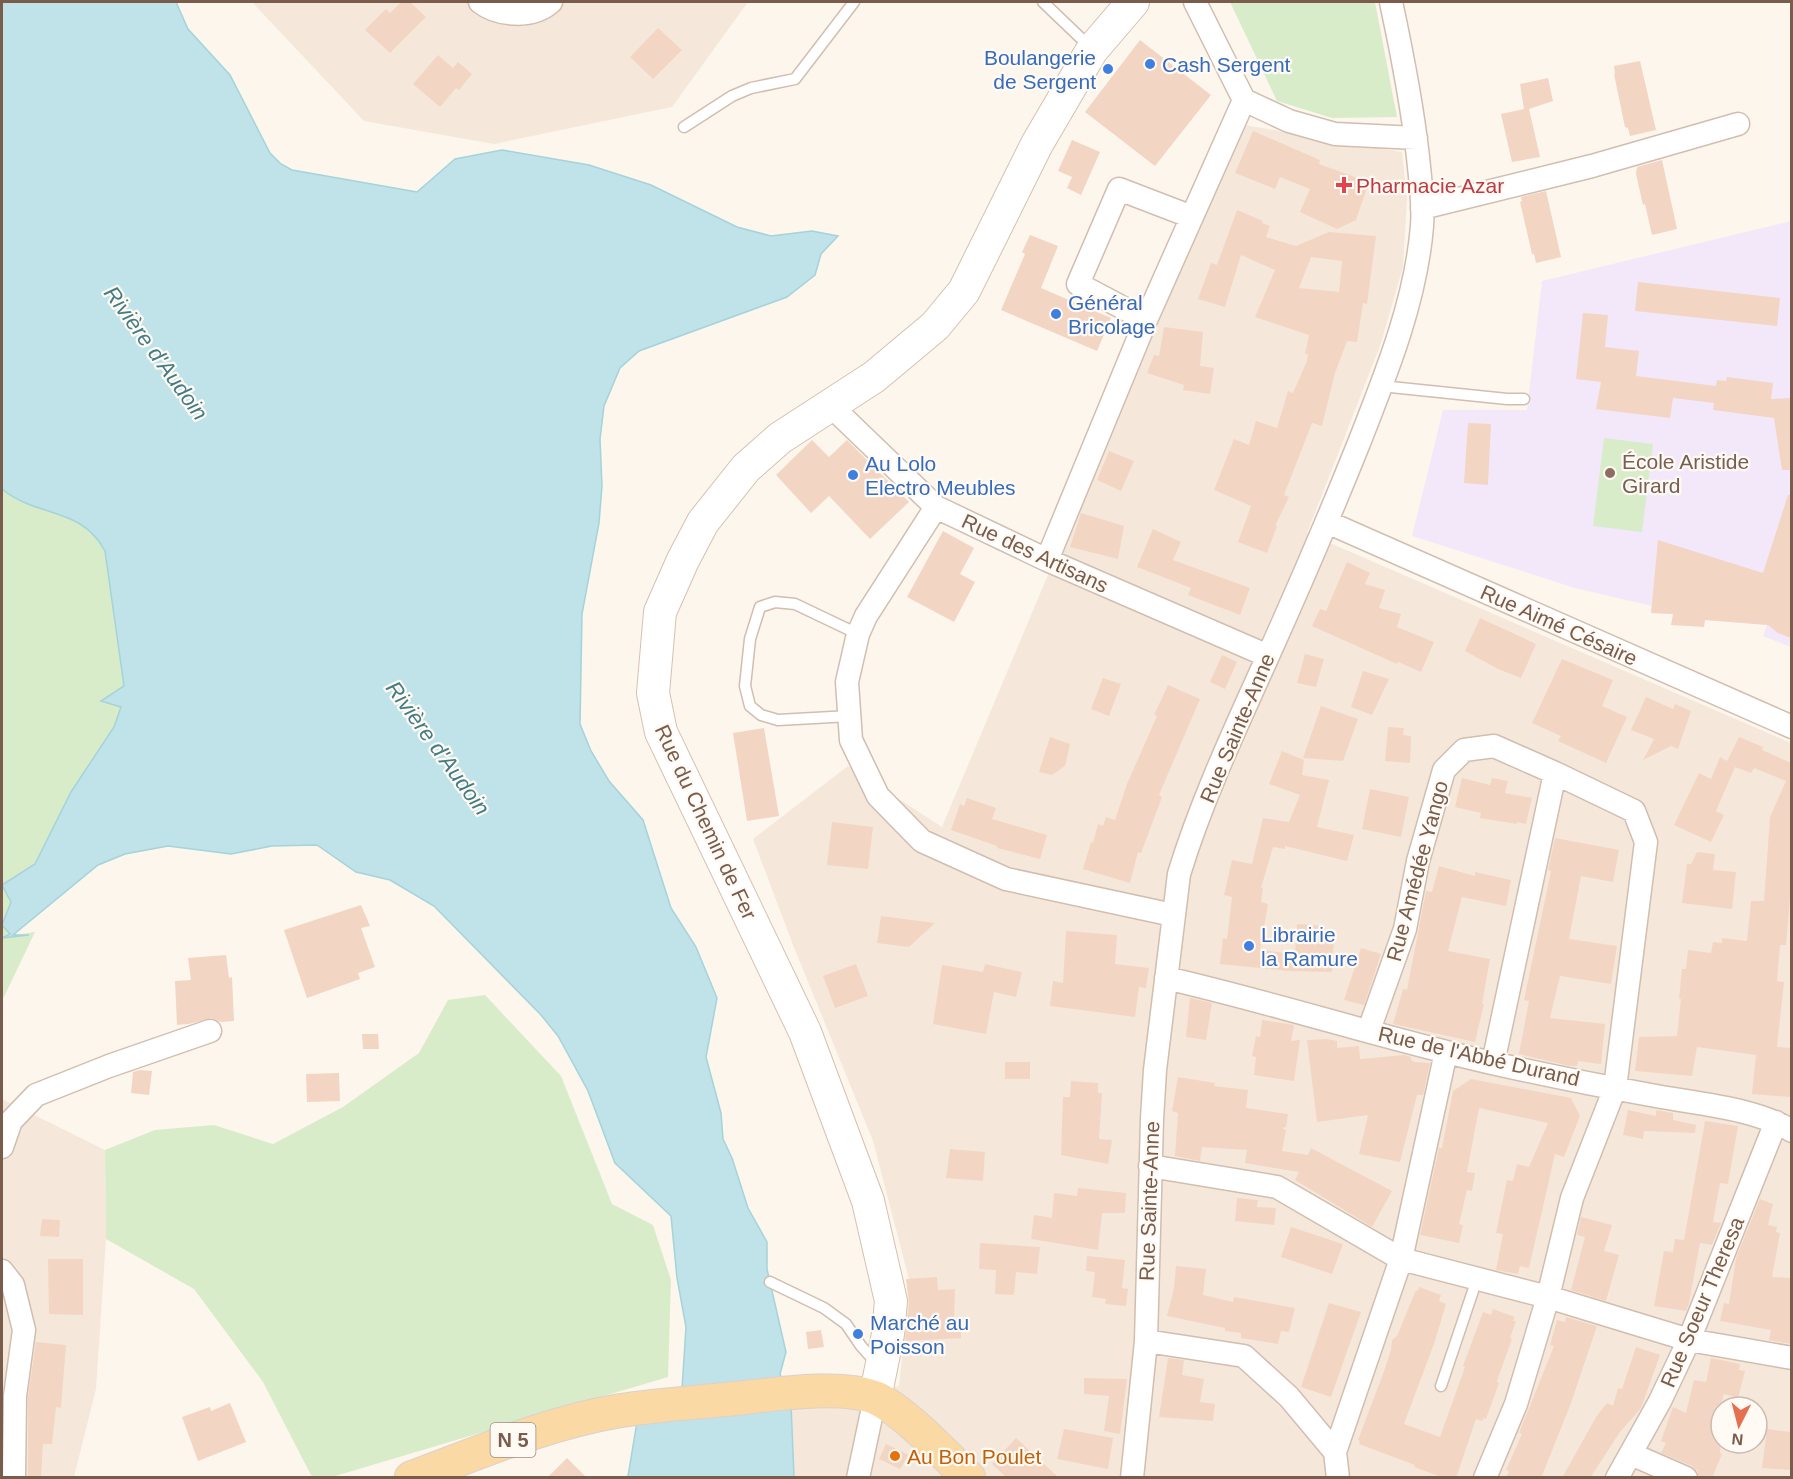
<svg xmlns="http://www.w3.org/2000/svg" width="1793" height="1479" font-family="Helvetica,sans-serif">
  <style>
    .residential { fill: #f5e8da; fill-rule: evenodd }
    .education { fill: #f3e8fa }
    .green { fill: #d8ecc9 }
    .water { fill: #bfe3e8; stroke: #a5d3da; stroke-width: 1.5 }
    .building { fill: #f3d5c3; fill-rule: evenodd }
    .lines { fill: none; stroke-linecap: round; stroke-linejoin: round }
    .lane-casing { stroke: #d1beb0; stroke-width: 13 }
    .street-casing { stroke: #d1beb0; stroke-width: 25 }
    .secondary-casing { stroke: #d6c0b0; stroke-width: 34 }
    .primary-casing { stroke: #dad1cd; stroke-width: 35 }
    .lane { stroke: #fff; stroke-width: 10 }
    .street { stroke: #fff; stroke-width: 22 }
    .secondary { stroke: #fff; stroke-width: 32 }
    .primary { stroke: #fbd9a5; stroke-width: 33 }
    .shop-dot { fill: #3f7fe0; stroke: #fffaf3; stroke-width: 2 }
    .health-dot { fill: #e0444e; stroke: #fffaf3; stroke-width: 2 }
    .education-dot { fill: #8d6e63; stroke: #fffaf3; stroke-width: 2 }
    .food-dot { fill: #e8710a; stroke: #fffaf3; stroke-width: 2 }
    .labels { text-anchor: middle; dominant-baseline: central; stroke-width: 4.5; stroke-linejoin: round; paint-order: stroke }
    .shield { fill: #fffaf3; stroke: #a28b7f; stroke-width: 1.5 }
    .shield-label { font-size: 20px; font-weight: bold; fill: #7a5c4d }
    .shop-label { font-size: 21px; fill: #366cbe; stroke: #fffaf3; text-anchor: start }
    .health-label { font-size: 21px; fill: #be3a42; stroke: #fffaf3; text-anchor: start }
    .education-label { font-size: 21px; fill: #785e54; stroke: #fffaf3; text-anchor: start }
    .street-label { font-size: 21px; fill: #7a5c4d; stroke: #fffaf3 }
    .food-label { font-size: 21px; fill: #c56008; stroke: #fffaf3; text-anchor: start }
    .water-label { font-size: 22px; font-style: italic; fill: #437c86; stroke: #fffaf3 }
  </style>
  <rect width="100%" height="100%" fill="#fdf6ec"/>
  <path class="residential" d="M252,2H748L672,107L494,144L364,121Z
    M1245,125L1402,152L1407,199L1403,267L1380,346L1307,533L1791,743V1477H794L791,1404L899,1386L910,1283L873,1141L793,945L753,839L848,766L942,827L1063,539ZM1721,1407H1757V1443H1721Z
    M2,1099L105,1150L106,1239L96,1389L74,1477H2Z"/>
  <path class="education" d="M1791,221V647L1763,636L1767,625L1705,620L1673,614L1651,613L1652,606L1575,588L1412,536L1443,410H1527L1542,281Z"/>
  <path class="green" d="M1230,2H1375L1397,117L1332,118L1277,101Z
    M1604,438L1653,444L1642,532L1593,526Z
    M2,473L105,521L124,587V698L114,755L23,882L16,935L35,932L2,1001Z
    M485,995L561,1076L612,1204L653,1225L671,1280L668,1377L332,1477H312L263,1382L194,1289L106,1239L105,1150L155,1130L214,1125L273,1144L343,1107L419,1053L448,1000Z"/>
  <path class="water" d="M2,2H176L188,29L230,75L270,153L281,164L292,170L417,192L455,159L502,150L589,165L651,185L737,227L771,236L812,231L838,236L821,254L815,275L787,297L639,351L620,368L604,406L600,439L602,486L599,523L582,614L580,724L591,751L609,781L643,820L671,908L696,947L717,998L706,1057L721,1113L723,1139L732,1158L748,1208L767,1242V1269L786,1352L780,1374L791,1404L794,1477H626L628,1476L637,1422L682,1389L686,1327L677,1278L671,1216L615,1163L588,1091L558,1036L541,1015L434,906L390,880L356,872L317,845L272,846L231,854L168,846L125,854L98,865L13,935H29L2,938L10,934L2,925L11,902L2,885L35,864L71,792L114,727L121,707L101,701L124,686L105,551C81,506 37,518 2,489Z"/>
  <path class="building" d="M401,2H410L426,17L390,53L365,30L386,9L390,13Z
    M658,28L682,50L653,79L630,57Z
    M1140,40L1211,95L1155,166L1085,112Z
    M438,55L453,68L458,62L472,74L459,90L456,88L440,107L413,84Z
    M1640,61L1656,130L1630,136L1628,128L1625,127L1614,74L1615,75L1614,66Z
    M1548,78L1553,101L1529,109L1540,157L1512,162L1501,114L1524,109L1520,84Z
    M1253,131L1320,160L1319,164L1369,182L1356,220L1337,229L1300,212L1310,189L1280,177L1275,189L1235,173Z
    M1072,140L1100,152L1081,195L1067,188L1072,177L1058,171Z
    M1662,160L1677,229L1652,235L1645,204L1643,205L1636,174L1637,167Z
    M1546,191L1561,257L1536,263L1534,254H1532L1520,202L1522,201L1521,197Z
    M1237,210L1263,221L1262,223L1270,226L1266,237L1296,246L1329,232L1376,236L1367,304L1363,303L1357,342L1347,341L1335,373L1322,426L1312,423L1284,495L1289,497L1275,526H1277L1267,553L1238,542L1251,506L1214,490L1234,439L1249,445L1256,421L1277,428L1288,391L1293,393L1307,361L1308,354H1305L1309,335L1255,317L1275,270L1241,255L1225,307L1198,299L1211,263L1217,265ZM1311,257L1342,261L1339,292L1299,288Z
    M1030,235L1058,246L1041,288L1111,318L1097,351L1001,310L1025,254L1022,252Z
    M1638,282L1780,298L1777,326L1635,311Z
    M1583,313L1608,315L1605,347L1639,351L1636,376L1716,386L1717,380L1726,381L1727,377L1773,383L1771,399L1791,398V470H1782L1774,418L1713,410L1714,403L1673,398L1670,418L1596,409L1601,382L1576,379Z
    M1164,327L1203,332L1200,366L1214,368L1210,394L1183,390L1184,385L1147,373L1154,355L1159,356Z
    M1468,423L1491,424L1488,485L1464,483Z
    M812,440L829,457L847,440L909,502L870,539L829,496L811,513L776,475Z
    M1109,451L1134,461L1121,491L1097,480Z
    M1788,495H1791V638L1778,633L1768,625L1705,620L1704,627L1671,625L1673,614L1651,613L1658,540L1763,573Z
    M1081,513L1124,526L1118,559L1070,547Z
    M1153,529L1181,542L1173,560L1250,588L1240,615L1188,595L1191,588L1137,567Z
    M943,531L974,548L960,574L975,582L954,622L907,597Z
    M1347,562L1370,573L1365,584L1385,590L1379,608L1401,614L1397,627L1434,642L1421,672L1398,662L1397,664L1312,626L1320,609L1326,611Z
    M1480,618L1536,644L1521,678L1498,669L1465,651Z
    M1305,654L1324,659L1316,687L1297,683Z
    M1222,655L1237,662L1225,689L1210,682Z
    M1562,659L1613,680L1602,706L1627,717L1606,763L1558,741L1561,736L1532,723Z
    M1363,671L1389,679L1372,715L1351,707Z
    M1103,678L1121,684L1109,716L1091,709Z
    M1168,685L1200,699L1159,795L1162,797L1141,853L1138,852L1130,883L1083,869L1091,842L1093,843L1098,824L1103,826L1106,817L1115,820L1127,784L1157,716L1154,715Z
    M1646,697L1673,709L1675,704L1691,711L1678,749L1671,746L1643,760L1654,739L1631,730Z
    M1321,706L1358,719L1343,761L1303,758Z
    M1388,727L1404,728L1403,735L1411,736L1410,763L1385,761Z
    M764,728L779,816L747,821L733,733Z
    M1050,737L1070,744L1065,766L1052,775L1039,772Z
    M1739,737L1763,747L1762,750L1791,763V886L1786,945H1780L1777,981L1784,982L1777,1047L1791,1048L1790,1067L1791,1068V1097L1752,1094L1756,1055L1697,1047L1692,1076L1635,1071L1639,1037L1677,1036L1681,999H1679L1682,969H1686L1688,950L1711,953L1713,942L1722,943V938L1747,941L1751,901H1764L1770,817L1786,781L1754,768L1751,773L1735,767L1716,811L1724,815L1711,842L1674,825L1699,773L1711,779L1720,757L1727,761Z
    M1282,751L1304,760L1302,775L1329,780L1317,827L1354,835L1347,861L1285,846V849L1273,847L1261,888H1263L1261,902L1268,904L1260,950L1295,954L1297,924L1325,926V936H1334L1332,972L1289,971L1220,964L1223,938L1227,939L1232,897L1224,895L1232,860L1252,864L1263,818L1289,822L1300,795L1269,784Z
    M1462,778L1490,785L1492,778L1508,781L1505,793L1532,798L1526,824L1517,822V824L1480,818L1481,813L1455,807Z
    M1370,789L1409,797L1401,837L1362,829Z
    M967,798L996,808L992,819L1047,835L1040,859L997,848V846L951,830L960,804L964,806Z
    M832,822L873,827L868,869L827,865Z
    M1555,838L1619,850L1613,882L1581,876L1569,939L1617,946L1611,984L1560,976L1550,1018L1605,1024L1601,1064L1578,1061L1577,1066H1570L1519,1054L1529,1001L1524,1000L1551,871L1548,870Z
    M1697,852L1715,854L1713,870L1736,872L1732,909L1682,903L1687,864H1691Z
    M1439,866L1475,876V872L1511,880L1506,906L1462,897L1448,951L1490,959L1482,1004H1484L1475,1042L1393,1024L1403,989L1407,990L1426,891L1432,892Z
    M361,905L370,926L361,928L375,967L358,973L360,979L307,998L284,930Z
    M881,916L935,923L909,947L877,943Z
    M1066,931L1117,935L1115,964L1149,968L1146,988L1139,987L1135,1017L1050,1006L1053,981L1063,983Z
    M1361,948L1381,954L1364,1005L1344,1000Z
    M226,955L229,978L232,977L234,1021L220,1022L212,1018L189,1024L177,1025L175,981L191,980L188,958Z
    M856,964L868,996L835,1008L823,976Z
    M985,964L1022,972L1016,997L994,992L986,1034L933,1024L942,965L983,972Z
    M1190,998L1212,1003L1206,1040L1186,1037Z
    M1262,1020L1294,1025L1291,1041L1300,1040L1294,1081L1254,1075L1256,1057L1252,1056L1256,1036L1260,1037Z
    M362,1034H378L379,1049H363Z
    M1327,1039L1337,1041V1048L1359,1046L1360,1059L1404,1055L1411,1057V1060L1415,1062L1430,1063L1423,1095H1417L1400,1162L1359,1154L1368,1115L1317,1122L1307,1040Z
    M1005,1062H1030V1079H1005Z
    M140,1070L152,1071L149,1095L131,1093L133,1072Z
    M339,1073L340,1101L307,1102L306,1074Z
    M1178,1077L1215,1083L1214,1086L1248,1090L1246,1108L1288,1114L1286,1127L1282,1128L1286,1130L1282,1151L1308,1155L1311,1148L1392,1191L1372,1227L1295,1180L1299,1172L1245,1163L1247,1150L1202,1147L1200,1161L1175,1156L1178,1113L1172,1111Z
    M1471,1079L1571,1098L1580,1116L1564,1157L1555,1154L1529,1268L1520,1266L1518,1274L1496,1270L1503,1234L1496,1233L1507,1180L1513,1181L1517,1164L1529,1167L1548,1123L1479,1108L1467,1172L1475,1173L1472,1191L1467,1190L1459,1224L1463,1225L1459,1243L1420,1235L1439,1148H1442L1453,1091Z
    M1071,1081L1098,1083V1093H1102L1099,1139L1112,1140L1108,1164L1061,1155L1063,1097H1070Z
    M1628,1110L1656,1116V1110L1673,1113V1120L1696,1125L1695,1133L1644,1131L1643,1139L1623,1135Z
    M1705,1121L1738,1126L1728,1184L1720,1183L1713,1222L1721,1223L1712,1245L1700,1243L1689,1303L1686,1311L1654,1306L1664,1251L1673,1252L1675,1239L1684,1240Z
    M950,1149L985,1152L983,1181L946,1178Z
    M1078,1188L1126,1193L1125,1213H1102L1098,1250L1031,1239L1034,1215L1052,1218L1054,1193L1077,1196Z
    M1237,1198L1258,1200L1257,1207L1276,1208L1274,1225L1235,1221Z
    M1760,1199L1773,1204L1768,1225L1777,1227L1776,1232L1780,1233L1772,1277L1791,1278V1344L1769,1340L1771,1330L1720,1321L1724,1303L1729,1304L1736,1258Z
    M1581,1217L1612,1225L1604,1251L1619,1255L1606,1301L1571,1290L1585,1237L1577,1235Z
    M42,1219L60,1220L59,1237L40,1236Z
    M1291,1227L1343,1244L1332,1274L1281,1257Z
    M980,1243L1040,1247L1037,1274L1016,1272L1014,1295L995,1294L996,1270L979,1269Z
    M1087,1256L1125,1260L1122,1288L1128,1289L1126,1306L1105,1304L1106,1299L1092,1297L1095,1272L1086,1271Z
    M48,1259H83V1315L49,1314Z
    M1176,1266L1206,1269L1203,1295L1233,1302L1234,1297L1295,1308L1289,1332L1281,1331L1278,1344L1241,1338V1333L1225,1331V1328L1167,1316L1174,1288Z
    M937,1277L938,1290L955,1289L954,1318H961V1338L905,1341L909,1303L906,1279Z
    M1419,1287L1441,1295L1439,1301L1446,1304L1435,1341L1404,1424L1440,1437L1465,1367L1463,1366L1483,1312L1491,1315L1493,1309L1515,1317L1513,1321H1516L1510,1338L1512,1339L1498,1378L1497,1382L1499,1383L1486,1419L1484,1418L1482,1421L1476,1419L1456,1478H1444L1414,1467L1415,1465L1359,1444L1360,1441L1358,1440L1383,1374L1391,1350L1392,1340L1397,1336L1416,1290L1418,1291Z
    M1329,1303L1361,1312L1331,1397L1301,1387Z
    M1566,1317L1597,1326L1571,1403L1541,1478H1506L1509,1471L1506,1470L1522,1434L1519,1433L1554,1346L1550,1345L1557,1320L1565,1322Z
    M821,1330L824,1347L808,1349L806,1332Z
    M36,1342L66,1345L61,1408L56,1407L52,1444H43L41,1478H28V1397Z
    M1636,1347L1660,1355L1641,1408L1620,1432L1590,1478H1562L1596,1417L1607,1403L1613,1406L1618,1388L1622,1389Z
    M1168,1358L1184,1360L1182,1375L1204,1379L1200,1402L1215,1404L1213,1421L1159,1417Z
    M1711,1358L1740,1364L1739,1370L1745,1371L1738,1398L1724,1394L1715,1426L1721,1428L1720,1453L1722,1454L1712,1478H1699L1697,1470L1692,1466L1661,1453L1666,1443L1661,1441L1673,1407L1686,1413L1694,1380L1706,1382Z
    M1084,1378L1127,1379L1120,1434L1104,1431L1109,1396L1084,1394Z
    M230,1403L246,1442L198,1461L182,1417L210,1407L211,1411Z
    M1064,1429L1113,1438L1108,1469L1057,1459Z
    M1767,1429L1791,1432V1470L1762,1468Z
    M1016,1438L1059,1478H1007L992,1464Z
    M886,1444L909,1455L900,1469L879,1459Z
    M567,1458L587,1478H547Z"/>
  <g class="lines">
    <defs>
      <path id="lane" d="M1043,2L1090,47
        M684,127L732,96L751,88L795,79L854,2
        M1381,386L1507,399H1524
        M850,716L778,720L761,715L750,706L745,686L750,639L760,607L775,602L795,604L858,634
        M770,1282L824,1308L846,1324L861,1346L877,1364
        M1441,1386L1477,1279"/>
      <path id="street" d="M480,2C498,16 532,19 551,2
        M1244,100L1289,121L1335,134L1416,138
        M1422,208L1592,166L1738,124
        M1146,320L1078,284L1119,189L1192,217
        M831,406L936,507L1047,560L1268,656
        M936,507L866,616L858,634L847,682L851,740L878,796L922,841L1006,879L1173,915
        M1327,522L1792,727
        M1047,560L1146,320L1244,100L1195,2
        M1166,978C1275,1003 1382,1038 1492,1063C1546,1075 1601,1086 1656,1096C1699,1104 1755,1108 1792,1131
        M1369,1030L1405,929L1418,861L1444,770L1464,750L1494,746L1555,773L1634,811L1646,842L1615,1088L1572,1198L1548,1297L1516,1404L1485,1478
        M1493,1063L1555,773
        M2,1147L11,1121L36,1095L109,1066L210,1031
        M1150,1166L1277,1187L1401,1259L1548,1297L1689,1340L1792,1358
        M2,1271L13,1285L24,1330L15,1396L14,1478
        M1146,1341L1244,1356L1289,1397L1335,1452L1338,1478
        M1335,1452L1401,1259L1446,1052
        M1631,1454L1686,1478
        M858,1478L875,1398
        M1132,1478L1146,1341L1152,1119L1155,1070L1179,874C1202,799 1236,727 1268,656C1300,585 1330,515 1359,443C1386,374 1416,301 1422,226C1424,203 1420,179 1418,157C1412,104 1402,53 1391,2
        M1617,1478L1660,1401L1689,1340L1776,1122"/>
      <path id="secondary" d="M875,1398L888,1334L891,1301L868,1201L805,1032L661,732L653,693L660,612L683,560L703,522L746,468L780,438L874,377L935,326L964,291L1037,144L1092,50L1133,2"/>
      <path id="primary" d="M411,1478C478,1453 547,1423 618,1411C661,1404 706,1402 749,1397C783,1393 844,1385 876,1398C904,1411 945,1455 969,1478"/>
    </defs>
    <use href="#lane" class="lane-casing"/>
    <use href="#street" class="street-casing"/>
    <use href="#secondary" class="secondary-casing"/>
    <use href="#primary" class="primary-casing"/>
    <use href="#lane" class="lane"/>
    <use href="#street" class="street"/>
    <use href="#secondary" class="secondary"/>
    <use href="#primary" class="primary"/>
  </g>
  <g class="shop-dot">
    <circle cx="1150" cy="64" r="6"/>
    <circle cx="1108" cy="69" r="6"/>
    <circle cx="1056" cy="314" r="6"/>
    <circle cx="853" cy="475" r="6"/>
    <circle cx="1249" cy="946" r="6"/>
    <circle cx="858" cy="1334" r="6"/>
  </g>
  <path class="health-dot" d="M1341 176h6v6h6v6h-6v6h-6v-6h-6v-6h6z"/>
  <circle class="education-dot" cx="1610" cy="473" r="6"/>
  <circle class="food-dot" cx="895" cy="1456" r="6"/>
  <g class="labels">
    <rect class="shield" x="490.5" y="1423" width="45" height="34" rx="4.5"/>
    <g class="shield-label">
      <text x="513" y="1440">N 5</text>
    </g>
    <g class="shop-label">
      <text x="1096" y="57" text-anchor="end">Boulangerie<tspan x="1096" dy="24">de Sergent</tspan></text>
      <text x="1162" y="64">Cash Sergent</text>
      <text x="1068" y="302">Général<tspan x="1068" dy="24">Bricolage</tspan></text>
      <text x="865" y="463">Au Lolo<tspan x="865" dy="24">Electro Meubles</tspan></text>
      <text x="1261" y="934">Librairie<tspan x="1261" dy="24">la Ramure</tspan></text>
      <text x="870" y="1322">Marché au<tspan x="870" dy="24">Poisson</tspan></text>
    </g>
    <g class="health-label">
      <text x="1356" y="185">Pharmacie Azar</text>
    </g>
    <g class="education-label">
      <text x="1622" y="461">École Aristide<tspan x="1622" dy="24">Girard</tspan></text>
    </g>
    <g class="street-label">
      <text transform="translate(1035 553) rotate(25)">Rue des Artisans</text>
      <text transform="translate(1559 625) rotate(24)">Rue Aimé Césaire</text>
      <text transform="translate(1237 728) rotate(-67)">Rue Sainte-Anne</text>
      <text transform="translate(706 822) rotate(65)">Rue du Chemin de Fer</text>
      <text transform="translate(1417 871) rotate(-75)">Rue Amédée Yango</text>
      <text transform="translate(1479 1056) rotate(13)">Rue de l'Abbé Durand</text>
      <text transform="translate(1149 1201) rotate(-88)">Rue Sainte-Anne</text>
      <text transform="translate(1702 1302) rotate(-67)">Rue Soeur Theresa</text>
    </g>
    <g class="food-label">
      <text x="907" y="1456">Au Bon Poulet</text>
    </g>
    <g class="water-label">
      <text transform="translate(156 353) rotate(54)">Rivière d'Audoin</text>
      <text transform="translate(438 748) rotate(54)">Rivière d'Audoin</text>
    </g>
  </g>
  <rect width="1793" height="1479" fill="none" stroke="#7a5c4d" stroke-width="6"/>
  <g transform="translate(1739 1425) rotate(186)"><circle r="28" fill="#fffaf3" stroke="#cabbb1" stroke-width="1.5"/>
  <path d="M0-4.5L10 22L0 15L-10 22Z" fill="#e76f51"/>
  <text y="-9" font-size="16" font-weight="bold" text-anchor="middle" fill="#7a5c4d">N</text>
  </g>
</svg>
